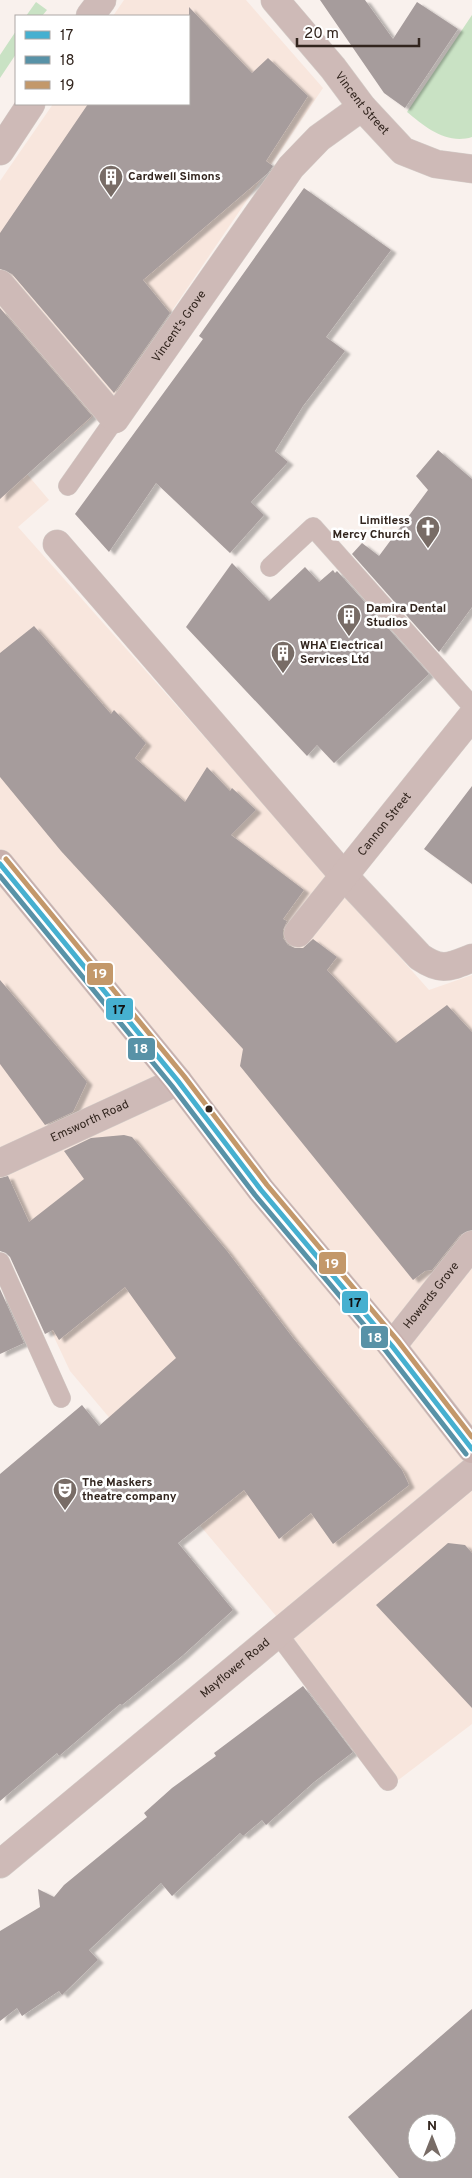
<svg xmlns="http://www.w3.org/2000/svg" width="472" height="2178" font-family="Overpass,sans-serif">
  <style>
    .built { fill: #f8e6dd }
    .green { fill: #c9e2c4 }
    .building { fill: #a69c9c; fill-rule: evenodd; filter: url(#shadow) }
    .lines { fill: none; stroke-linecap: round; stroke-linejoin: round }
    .lane-casing { stroke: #d4cdc9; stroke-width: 20 }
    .street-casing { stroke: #d4cdc9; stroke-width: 29 }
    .primary-casing { stroke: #d4cdc9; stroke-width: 29 }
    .lane { stroke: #cebab7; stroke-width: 19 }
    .street { stroke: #cebab7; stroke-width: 28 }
    .primary { stroke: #c8b0ad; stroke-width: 28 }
    .bus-1-casing { stroke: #fff; stroke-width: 9 }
    .bus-2-casing { stroke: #fff; stroke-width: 9 }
    .bus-3-casing { stroke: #fff; stroke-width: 9 }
    .bus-1 { stroke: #46b0d0; stroke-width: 5 }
    .bus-2 { stroke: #5892a7; stroke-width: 5 }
    .bus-3 { stroke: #c3986a; stroke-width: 5 }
    .bus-dot { fill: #32251e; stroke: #fff; stroke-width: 2 }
    .labels { text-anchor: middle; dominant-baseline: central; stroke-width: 5; stroke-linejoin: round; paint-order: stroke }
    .street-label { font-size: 12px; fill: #32251e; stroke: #fff }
    .poi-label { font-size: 12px; font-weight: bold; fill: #32251e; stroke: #fff; text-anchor: start }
    .line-badge { stroke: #fff; stroke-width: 2 }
    .badge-label { font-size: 14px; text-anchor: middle; font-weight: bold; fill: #fff }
    .pale-badge-label { font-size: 14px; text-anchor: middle; font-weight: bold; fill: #111 }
  </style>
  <defs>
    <filter id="shadow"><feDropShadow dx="5.5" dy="3" stdDeviation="1" flood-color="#0004"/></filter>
  </defs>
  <rect width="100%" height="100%" fill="#f9f1ed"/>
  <path class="built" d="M124,0H246L323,88L110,402L27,474L49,500L18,527L429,990L472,975V1724L397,1781L305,1670L282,1623L70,1371L0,1222V181L53,104H189V16H113Z"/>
  <path class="green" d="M36,2L47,10L42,16H26Z
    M472,15V137C447,145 425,127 407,112Z
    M16,31V54L0,78V55Z"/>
  <path class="building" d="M320,0H365L393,39L417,2L458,29L405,108L384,93Z
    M189,7L252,73L268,58L308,96L266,161L273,166L268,173L143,280L170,313L114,393L12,274L0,269V233L88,104H189Z
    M304,188L391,250L326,337L345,351L303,406L275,451L288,462L251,502L264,515L230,553L156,483L109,552L75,514L203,339L199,336Z
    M0,308L92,416L0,499Z
    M438,450L472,479V607L439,652L352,554L362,543L379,556L428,490L416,476Z
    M232,563L269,601L305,567L319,582L333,570L335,573L337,571L429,674L334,763L317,745L307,756L186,627Z
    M34,626L111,714L114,710L146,743L135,758L185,802L207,767L230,791L232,788L256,810L231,835L304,890L283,919L287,921L283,930V938L288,945L295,948H303L313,939L337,957L327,970L396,1043L447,1005L472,1032V1230L460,1235L432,1270L425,1271L413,1280L240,1066L243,1049L61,851L0,777V653Z
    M472,786V884L424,849Z
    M0,980L87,1082L73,1112L45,1125L0,1064Z
    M124,1135L132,1137L227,1251L293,1338L402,1470L409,1485L333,1544L311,1513L279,1539L244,1490L178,1543L233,1610L182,1656L122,1705L120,1704L59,1756L57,1753L0,1801V1474L82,1405L99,1426L176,1358L125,1287L59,1340L53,1330L45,1334L10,1257L6,1253L0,1251V1178L8,1176L29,1222L84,1179L64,1151L91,1138Z
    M0,1289L24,1343L0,1354Z
    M448,1543L465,1545L472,1553V1708L376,1605Z
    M303,1686L353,1752L314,1782L266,1825L262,1820L243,1836L240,1833L172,1896L161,1883L89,1950L98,1960L62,1995L59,1991L22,2016L17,2008L0,2021V1931L40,1907L38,1889L54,1897L64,1885L147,1817L144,1813L172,1788L216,1756L214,1753Z
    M472,2009V2178H399L348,2117ZM417,2123H447V2153H417Z"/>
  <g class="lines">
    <defs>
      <path id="lane" d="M68,486L115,419
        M270,567L313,527L472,706
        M0,1262L61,1398
        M278,1634L388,1781"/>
      <g id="street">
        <path id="s1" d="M275,0L333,68L362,107L403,151L436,164L472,169"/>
        <path d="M90,16L102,0"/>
        <path d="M0,151L31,104"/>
        <path id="s2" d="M0,284L115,419L291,167L319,138L362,107"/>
        <path d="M57,544L345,877L420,957C442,972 449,967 472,958"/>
        <path id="s3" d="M298,933L472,716"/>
        <path id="s4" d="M0,1163L178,1081"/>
        <path id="s5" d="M392,1346L472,1245"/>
        <path id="s6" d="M0,1864L472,1472"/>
      </g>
      <path id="primary" d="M0,864L178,1081L261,1190L392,1346L472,1449"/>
    </defs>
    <use href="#lane" class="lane-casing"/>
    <use href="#street" class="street-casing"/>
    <use href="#primary" class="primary-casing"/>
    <use href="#lane" class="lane"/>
    <use href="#street" class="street"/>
    <use href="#primary" class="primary"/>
    <defs>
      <path id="bus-1" d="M0,864L178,1081L261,1190L392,1346L472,1449"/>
      <path id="bus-2" d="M0,876L172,1086L255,1195L386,1351L466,1454"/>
      <path id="bus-3" d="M6,859L184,1076L267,1185L398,1341L472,1437"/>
    </defs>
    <use href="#bus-1" class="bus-1-casing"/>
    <use href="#bus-2" class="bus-2-casing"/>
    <use href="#bus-3" class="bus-3-casing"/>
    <use href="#bus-1" class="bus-1"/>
    <use href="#bus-2" class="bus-2"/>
    <use href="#bus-3" class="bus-3"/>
  </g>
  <defs>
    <symbol id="building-pin" viewBox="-11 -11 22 30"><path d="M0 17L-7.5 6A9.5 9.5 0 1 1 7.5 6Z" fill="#786c66" stroke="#fff"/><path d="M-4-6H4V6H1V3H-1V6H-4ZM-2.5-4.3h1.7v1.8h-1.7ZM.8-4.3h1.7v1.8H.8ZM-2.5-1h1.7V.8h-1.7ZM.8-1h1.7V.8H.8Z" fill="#fff"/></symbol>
    <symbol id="church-pin" viewBox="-11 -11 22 30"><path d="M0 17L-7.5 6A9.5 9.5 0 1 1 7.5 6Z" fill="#786c66" stroke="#fff"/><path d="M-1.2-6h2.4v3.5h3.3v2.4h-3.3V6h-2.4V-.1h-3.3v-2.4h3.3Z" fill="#fff"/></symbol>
    <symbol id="theatre-pin" viewBox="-11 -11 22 30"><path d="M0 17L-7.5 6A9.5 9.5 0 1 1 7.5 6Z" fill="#786c66" stroke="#fff"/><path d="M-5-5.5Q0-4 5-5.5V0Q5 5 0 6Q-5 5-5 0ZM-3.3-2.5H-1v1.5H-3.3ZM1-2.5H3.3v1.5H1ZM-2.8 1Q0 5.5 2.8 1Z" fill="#fff"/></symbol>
  </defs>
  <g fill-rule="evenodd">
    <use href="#building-pin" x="97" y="163" width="28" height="38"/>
    <use href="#church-pin" x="414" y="514" width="28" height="38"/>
    <use href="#building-pin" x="335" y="602" width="28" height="38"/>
    <use href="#building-pin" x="269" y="639" width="28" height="38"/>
    <use href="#theatre-pin" x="51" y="1476" width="28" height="38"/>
  </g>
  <circle class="bus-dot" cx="209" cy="1109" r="4.5"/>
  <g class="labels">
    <g class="street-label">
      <text stroke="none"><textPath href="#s1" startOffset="135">Vincent Street</textPath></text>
      <text stroke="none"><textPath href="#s2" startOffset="290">Vincent's Grove</textPath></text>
      <text stroke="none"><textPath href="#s3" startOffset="139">Cannon Street</textPath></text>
      <text stroke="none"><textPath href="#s4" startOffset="99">Emsworth Road</textPath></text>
      <text stroke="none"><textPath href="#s5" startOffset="64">Howards Grove</textPath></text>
      <text stroke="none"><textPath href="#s6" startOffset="306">Mayflower Road</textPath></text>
    </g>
    <g class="poi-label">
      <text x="128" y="177">Cardwell Simons</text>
      <text x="410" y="521" text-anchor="end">Limitless<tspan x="410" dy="14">Mercy Church</tspan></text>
      <text x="366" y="609">Damira Dental<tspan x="366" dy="14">Studios</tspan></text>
      <text x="300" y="646">WHA Electrical<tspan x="300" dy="14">Services Ltd</tspan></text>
      <text x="82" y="1483">The Maskers<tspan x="82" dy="14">theatre company</tspan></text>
    </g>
  </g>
  <g class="line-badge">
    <rect x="86" y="962" width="28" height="24" rx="5" fill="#c3986a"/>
    <rect x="105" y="997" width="29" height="24" rx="5" fill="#46b0d0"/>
    <rect x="127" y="1037" width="29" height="24" rx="5" fill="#5892a7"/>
    <rect x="318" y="1251" width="29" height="24" rx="5" fill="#c3986a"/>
    <rect x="341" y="1290" width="28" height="24" rx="5" fill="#46b0d0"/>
    <rect x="360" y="1325" width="29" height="24" rx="5" fill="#5892a7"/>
  </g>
  <g class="badge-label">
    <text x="100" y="978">19</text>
    <text x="141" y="1053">18</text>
    <text x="332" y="1268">19</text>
    <text x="375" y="1342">18</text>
  </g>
  <g class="pale-badge-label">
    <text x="119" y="1014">17</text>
    <text x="355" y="1307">17</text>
  </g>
  <rect x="15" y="15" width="175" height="90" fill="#ffffff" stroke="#ada8a5"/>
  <rect x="25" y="31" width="25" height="8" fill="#46b0d0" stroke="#ada8a5"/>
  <text x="60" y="40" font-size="15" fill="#32251e">17</text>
  <rect x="25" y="56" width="25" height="8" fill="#5892a7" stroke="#ada8a5"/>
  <text x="60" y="65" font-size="15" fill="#32251e">18</text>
  <rect x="25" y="81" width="25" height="8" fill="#c3986a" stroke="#ada8a5"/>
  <text x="60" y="90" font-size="15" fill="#32251e">19</text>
  <g transform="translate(432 2138)"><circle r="24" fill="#ffffff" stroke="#ada8a5"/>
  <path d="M0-4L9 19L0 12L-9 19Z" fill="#786c66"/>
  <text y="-8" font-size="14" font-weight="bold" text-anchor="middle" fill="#32251e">N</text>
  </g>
  <path d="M297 38v8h122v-8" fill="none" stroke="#32251e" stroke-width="2.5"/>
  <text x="304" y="38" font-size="15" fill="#32251e" stroke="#ffffff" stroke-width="4" paint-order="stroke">20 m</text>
</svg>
